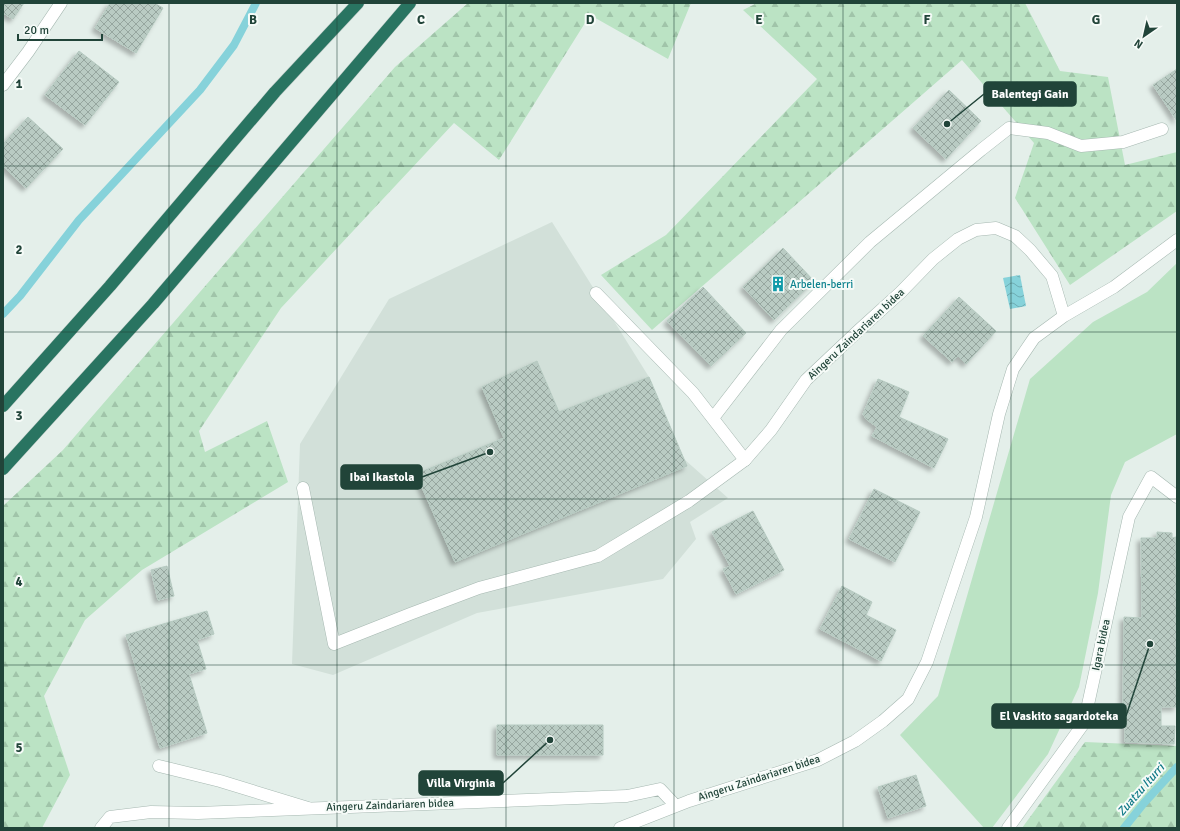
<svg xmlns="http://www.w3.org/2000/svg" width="1180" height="831" font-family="Signika,sans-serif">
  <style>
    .built { fill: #d2e0d9 }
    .green { fill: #bbe3c4 }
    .forest { fill: url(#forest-firs) }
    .water { fill: url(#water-waves) }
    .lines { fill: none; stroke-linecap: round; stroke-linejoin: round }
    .stream { stroke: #86d2da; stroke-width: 8 }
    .building { fill: url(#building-cross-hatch); stroke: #b6cac1; filter: url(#shadow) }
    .lane-casing { stroke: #a6b8b1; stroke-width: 13 }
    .street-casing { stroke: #a6b8b1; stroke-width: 13 }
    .highway-casing { stroke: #c1cbc8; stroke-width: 13 }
    .lane { stroke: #fff; stroke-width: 12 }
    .street { stroke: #fff; stroke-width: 12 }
    .highway { stroke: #297461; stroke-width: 12 }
    .grid { fill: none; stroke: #214439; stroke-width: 1; stroke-opacity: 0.55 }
    .labels { text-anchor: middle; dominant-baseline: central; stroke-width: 4; stroke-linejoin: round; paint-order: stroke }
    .culture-label { font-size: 11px; fill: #0d838f; stroke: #f6fbf8; text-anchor: start }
    .street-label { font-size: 11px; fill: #214439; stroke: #f6fbf8 }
    .water-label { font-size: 12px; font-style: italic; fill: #127a88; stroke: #f6fbf8 }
    .grid-label { font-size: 13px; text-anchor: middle; font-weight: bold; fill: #214439; stroke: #f6fbf8; stroke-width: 4; stroke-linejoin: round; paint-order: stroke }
    .leader { fill: none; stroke: #214439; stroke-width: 1.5 }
    .callout-dot { fill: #214439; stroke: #f6fbf8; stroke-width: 1.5 }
    .callout { fill: #214439; stroke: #214439; stroke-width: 1.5 }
    .callout-label { font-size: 12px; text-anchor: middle; font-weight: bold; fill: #fff }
  </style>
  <defs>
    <pattern id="forest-firs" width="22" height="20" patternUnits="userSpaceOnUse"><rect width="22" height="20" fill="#bbe3c4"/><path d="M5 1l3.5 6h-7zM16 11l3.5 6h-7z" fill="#a0c4a9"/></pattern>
    <pattern id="water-waves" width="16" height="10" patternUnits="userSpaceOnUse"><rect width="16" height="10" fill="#86d2da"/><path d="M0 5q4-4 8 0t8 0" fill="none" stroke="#6dacb2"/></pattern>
    <pattern id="building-cross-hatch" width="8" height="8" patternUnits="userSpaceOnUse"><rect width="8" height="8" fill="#b9cbc3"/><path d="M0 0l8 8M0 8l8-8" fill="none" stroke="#96a69f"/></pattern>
    <filter id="shadow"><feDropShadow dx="-3.5" dy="3.5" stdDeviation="2" flood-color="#0004"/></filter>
  </defs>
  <rect width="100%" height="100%" fill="#e4efea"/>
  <path class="built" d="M552,222L649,377L684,459L728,498L690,522L696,539L663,579L477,613L333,675L292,664L300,444L389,299Z"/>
  <path class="green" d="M1177,263V434L1125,462L1111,495L1098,593L1079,687L1048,754L992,828H984L900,735L938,696L1030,379L1093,322L1147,292Z"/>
  <path class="forest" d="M468,3H691L668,59L590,15L499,160L454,123L281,308L199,431L205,452L267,421L288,482L142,570L85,620L44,696L70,775L42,828H3V506L63,450L395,67Z
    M757,3H1025L1060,71L1108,77L1125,165L1177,152V211L1070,285L1015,198L1034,143L962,60L652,330L601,275L666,235L817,79L743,10Z
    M1085,742L1177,746V828H1022Z"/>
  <path class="water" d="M1020,275L1026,306L1010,309L1003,278Z"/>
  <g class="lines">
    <path class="stream" d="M3,314L20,296L79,220L200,90L234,45L256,3
      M1124,828L1144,803L1177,767"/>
  </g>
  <path class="building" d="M3,3H24L13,19L3,13Z
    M110,3H154L163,8L136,53L95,28Z
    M79,51L119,82L85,125L45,95Z
    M1177,69V121L1153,85Z
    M949,90L981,121L946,159L913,128Z
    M28,117L63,149L26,188L3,166V144Z
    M783,248L814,281L774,320L743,287Z
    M703,287L746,333L711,366L667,321Z
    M959,297L996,331L966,364L958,356L952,362L923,336Z
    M537,361L559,412L649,377L687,466L455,562L416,474L504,438L482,387Z
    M878,379L909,392L899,417L948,439L934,468L872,436L877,427L866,419L863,414Z
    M874,489L920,512L895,562L849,539Z
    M753,511L784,570L736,594L723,569L730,566L712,532Z
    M1157,532L1172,533V538L1176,537L1177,707H1161V726H1175L1174,744L1125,742V704H1123L1124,617L1142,618L1141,538H1157Z
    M167,566L174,596L158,600L151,570Z
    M842,586L872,602L866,615L896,630L881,661L820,629Z
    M207,611L214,634L197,640L206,669L189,674L207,733L160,748L126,635Z
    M497,725H603V755H497Z
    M916,775L926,806L888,818L878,787Z"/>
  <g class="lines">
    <defs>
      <path id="lane" d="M303,488L334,644L410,614L479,588L598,556L689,501L745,460
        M159,766L220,781L308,808"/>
      <path id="street" d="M3,85L28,52L61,3
        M596,293L693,393L745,460L771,430L806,380L859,330L901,292L933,259L958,239L976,230L996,228L1015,236L1030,250L1052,276L1064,316
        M713,418L781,330L870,242L981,150L1009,128L1048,133L1081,146L1123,142L1162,129
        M101,828L110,817L151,812L198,813L627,796L660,789L676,806
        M620,828L689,801L818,760L855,741L883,721L908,699L927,662L976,517L999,414L1013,369L1034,338L1064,316L1114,287L1177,240
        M1008,828L1084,723L1129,517L1151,477L1177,497"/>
      <path id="highway" d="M3,406L110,286L275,92L358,3
        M3,469L153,304L410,3"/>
    </defs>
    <use href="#lane" class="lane-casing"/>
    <use href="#street" class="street-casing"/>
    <use href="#highway" class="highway-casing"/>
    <use href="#lane" class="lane"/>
    <use href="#street" class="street"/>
    <use href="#highway" class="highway"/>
  </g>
  <path class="grid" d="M169,3V828M337,3V828M506,3V828M674,3V828M843,3V828M1011,3V828M3,166H1177M3,332H1177M3,499H1177M3,665H1177"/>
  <defs>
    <symbol id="building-bare" viewBox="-9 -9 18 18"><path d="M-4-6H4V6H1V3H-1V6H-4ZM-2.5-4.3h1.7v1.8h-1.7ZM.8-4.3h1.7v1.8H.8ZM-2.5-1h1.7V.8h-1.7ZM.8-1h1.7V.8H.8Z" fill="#0f9aa8" stroke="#f6fbf8" stroke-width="2.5" paint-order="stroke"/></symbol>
  </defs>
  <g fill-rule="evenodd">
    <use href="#building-bare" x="767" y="273" width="22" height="22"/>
  </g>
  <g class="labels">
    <g class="culture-label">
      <text x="790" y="284">Arbelen-berri</text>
    </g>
    <g class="street-label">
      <text transform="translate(856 334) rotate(-43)">Aingeru Zaindariaren bidea</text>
      <text transform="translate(1101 645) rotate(-78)">Igara bidea</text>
      <text transform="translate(759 778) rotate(-18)">Aingeru Zaindariaren bidea</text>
      <text transform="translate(390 805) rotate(-2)">Aingeru Zaindariaren bidea</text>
    </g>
    <g class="water-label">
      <text transform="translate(1141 790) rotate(-49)">Zuatzu Iturri</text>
    </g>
  </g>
  <g class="grid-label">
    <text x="253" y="24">B</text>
    <text x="421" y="24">C</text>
    <text x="590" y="24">D</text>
    <text x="759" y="24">E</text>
    <text x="927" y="24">F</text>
    <text x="1096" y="24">G</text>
    <text x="19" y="88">1</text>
    <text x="19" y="254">2</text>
    <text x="19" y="420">3</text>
    <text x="19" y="586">4</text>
    <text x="19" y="752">5</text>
  </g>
  <path class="leader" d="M947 124L984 94M490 452L422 477M1150 644L1126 716M550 740L503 783"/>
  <g class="callout-dot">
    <circle cx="947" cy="124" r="4"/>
    <circle cx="490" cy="452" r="4"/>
    <circle cx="1150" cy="644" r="4"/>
    <circle cx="550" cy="740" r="4"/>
  </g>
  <g class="callout">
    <rect x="984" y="82" width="92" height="24" rx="4"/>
    <rect x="341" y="465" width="81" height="24" rx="4"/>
    <rect x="992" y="704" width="134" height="24" rx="4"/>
    <rect x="419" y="771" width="84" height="24" rx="4"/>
  </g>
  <g class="callout-label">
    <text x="1030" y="98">Balentegi Gain</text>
    <text x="382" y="481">Ibai Ikastola</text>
    <text x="1059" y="720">El Vaskito sagardoteka</text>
    <text x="461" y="787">Villa Virginia</text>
  </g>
  <rect width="1180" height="831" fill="none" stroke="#214439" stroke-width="8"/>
  <g transform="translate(1144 36) rotate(214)" stroke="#f6fbf8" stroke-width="3" paint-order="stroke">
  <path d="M0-3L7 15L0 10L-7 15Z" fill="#214439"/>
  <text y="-6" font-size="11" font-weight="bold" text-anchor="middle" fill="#214439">N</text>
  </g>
  <path d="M18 34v6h84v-6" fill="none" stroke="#214439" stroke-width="2"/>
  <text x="24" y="34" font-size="12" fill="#214439" stroke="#f6fbf8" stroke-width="3" paint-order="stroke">20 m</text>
</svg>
